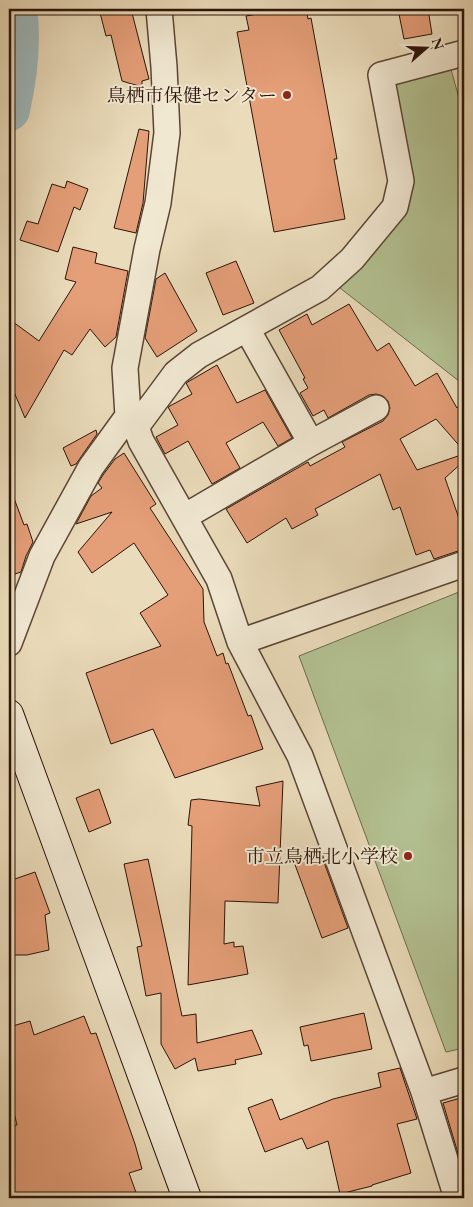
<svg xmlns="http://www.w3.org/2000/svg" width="473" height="1207" font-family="'EB Garamond','Noto Serif JP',serif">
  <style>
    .green { fill: #b3c192; stroke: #6f6a4e }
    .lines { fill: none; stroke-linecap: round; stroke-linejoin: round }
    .river { stroke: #9eb8bc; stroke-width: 42 }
    .building { fill: #e49e78; stroke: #2b1409 }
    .street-casing { stroke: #5b4635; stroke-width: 28 }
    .secondary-casing { stroke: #2b1409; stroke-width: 30 }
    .street { stroke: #f1e8d2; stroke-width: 25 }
    .secondary { stroke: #f1e8d2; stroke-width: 28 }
    .poi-dot { fill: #8f2418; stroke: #f1e8d2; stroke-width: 2 }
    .labels { text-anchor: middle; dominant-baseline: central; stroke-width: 4; stroke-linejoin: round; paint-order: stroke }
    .poi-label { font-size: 19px; fill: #2b1409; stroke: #f1e8d2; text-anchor: end }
  </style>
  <rect width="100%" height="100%" fill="#eadbba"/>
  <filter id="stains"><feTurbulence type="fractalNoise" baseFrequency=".004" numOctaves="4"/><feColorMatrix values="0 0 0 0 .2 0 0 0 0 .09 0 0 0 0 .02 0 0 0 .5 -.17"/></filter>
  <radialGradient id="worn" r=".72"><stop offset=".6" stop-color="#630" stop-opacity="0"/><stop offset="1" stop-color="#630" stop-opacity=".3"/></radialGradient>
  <path class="green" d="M450,66L464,116V385L340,288L403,213L392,89L403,78Z
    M464,590V1048L446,1052L299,656Z"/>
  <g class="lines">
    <path class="river" d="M9,110C16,78 21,42 16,9"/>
  </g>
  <path class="building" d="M99,9H131L149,79L142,81V87L122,81L111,35L106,36Z
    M286,9H306L308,19L311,18L337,159H334L345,219L274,232L237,32L249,30L246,16Z
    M398,9H428L432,34L404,39Z
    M139,129L149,131L143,203L136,233L114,228Z
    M67,181L88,189L80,210L74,207L58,252L20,240L27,221L38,224L52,184L65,188Z
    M73,247L97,253L95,263L128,271L116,337L105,347L90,329L72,355L64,350L25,418L14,392L9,394V319L39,341L76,282L65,279Z
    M236,261L254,303L223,315L206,273Z
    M165,273L197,331L157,357L145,338L156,279Z
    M349,304L377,351L389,343L415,386L437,373L457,408L464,401V451L436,419L400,439L417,470L464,454V461L445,478L464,533V549L434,559L430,550L416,555L400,507L393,510L380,474L315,509L318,515L292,529L286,518L247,543L226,509L308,462L310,466L345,447L342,442L383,421L388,415L390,408L388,401L383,396L376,394L369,395L328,418L324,410L313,416L300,393L308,388L303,379L305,378L279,330L307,314L312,325Z
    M217,365L237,403L265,390L292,438L278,446L263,422L226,443L240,468L212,484L188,441L165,454L156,437L178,425L168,407L192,394L186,383Z
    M96,430L97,434L76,464L71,466L63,448Z
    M124,453L156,504L150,508L203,589L204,622L217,656L223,653L226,664L228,663L248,716L251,715L263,749L175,778L153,729L111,744L86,673L161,646L140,613L168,595L134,543L92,573L78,552L112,512L76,524L91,496L102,488L98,483L103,475L115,459Z
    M9,490H11L24,525L27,524L33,542L26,556L21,572L9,576Z
    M283,781L278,903L225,901L224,944L234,942V947L243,946L248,974L188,985L192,826L188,825L191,800L199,799L260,806L256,787Z
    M99,789L111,823L89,832L76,798Z
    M321,854L348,928L322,938L294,862Z
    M148,859L182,1016L196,1014L197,1043L252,1030L262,1054L235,1060L236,1064L198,1071L195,1058L175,1069L161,1044V993L146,996L137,947L142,946L124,864Z
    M35,872L50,913L45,915L49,950L27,955H9V881Z
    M364,1013L372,1049L311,1061L308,1045L304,1046L300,1027Z
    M84,1016L91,1034L96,1033L135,1144L142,1169L129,1173L138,1198H9V1126L17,1125L9,1092V1027L30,1021L34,1035Z
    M400,1068L417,1119L397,1124L411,1173L372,1185V1186L340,1194L328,1141L307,1149L302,1138L265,1152L248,1108L272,1099L280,1120L333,1099L381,1087L378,1073Z
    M464,1097V1159L460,1160L443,1103Z"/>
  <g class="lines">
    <defs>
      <path id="street" d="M159,9L164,67L167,133L158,203L147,249L125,368L128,416L136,427L141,441L219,579L240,642L300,756L424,1092L457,1198
        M247,329L311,443
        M136,427L176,373L199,355L320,288L352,259L395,207L401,181L381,75L464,53
        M184,517L311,443L376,408
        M240,642L464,564
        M9,643L42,556L91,467L128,416
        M424,1092L464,1080"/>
      <path id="secondary" d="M9,714L187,1198"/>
    </defs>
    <use href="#street" class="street-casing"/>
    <use href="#secondary" class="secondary-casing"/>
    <use href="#street" class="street"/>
    <use href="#secondary" class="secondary"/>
  </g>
  <g class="poi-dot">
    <circle cx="287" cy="95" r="5"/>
    <circle cx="408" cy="856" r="5"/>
  </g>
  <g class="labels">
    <g class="poi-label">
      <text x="277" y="95">鳥栖市保健センター</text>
      <text x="398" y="856">市立鳥栖北小学校</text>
    </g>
  </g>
  <rect width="473" height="1207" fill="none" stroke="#eadbba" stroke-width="30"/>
  <rect x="10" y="10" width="453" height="1187" fill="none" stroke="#2b1409" stroke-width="2.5"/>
  <rect x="15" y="15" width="443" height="1177" fill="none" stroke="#2b1409"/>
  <g transform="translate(426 48) rotate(70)" stroke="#f1e8d2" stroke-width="4" paint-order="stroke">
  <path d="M0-4L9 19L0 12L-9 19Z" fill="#2b1409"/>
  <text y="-8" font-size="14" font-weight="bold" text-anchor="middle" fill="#2b1409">N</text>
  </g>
  <rect width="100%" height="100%" filter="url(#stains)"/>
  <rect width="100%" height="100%" fill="url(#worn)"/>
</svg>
